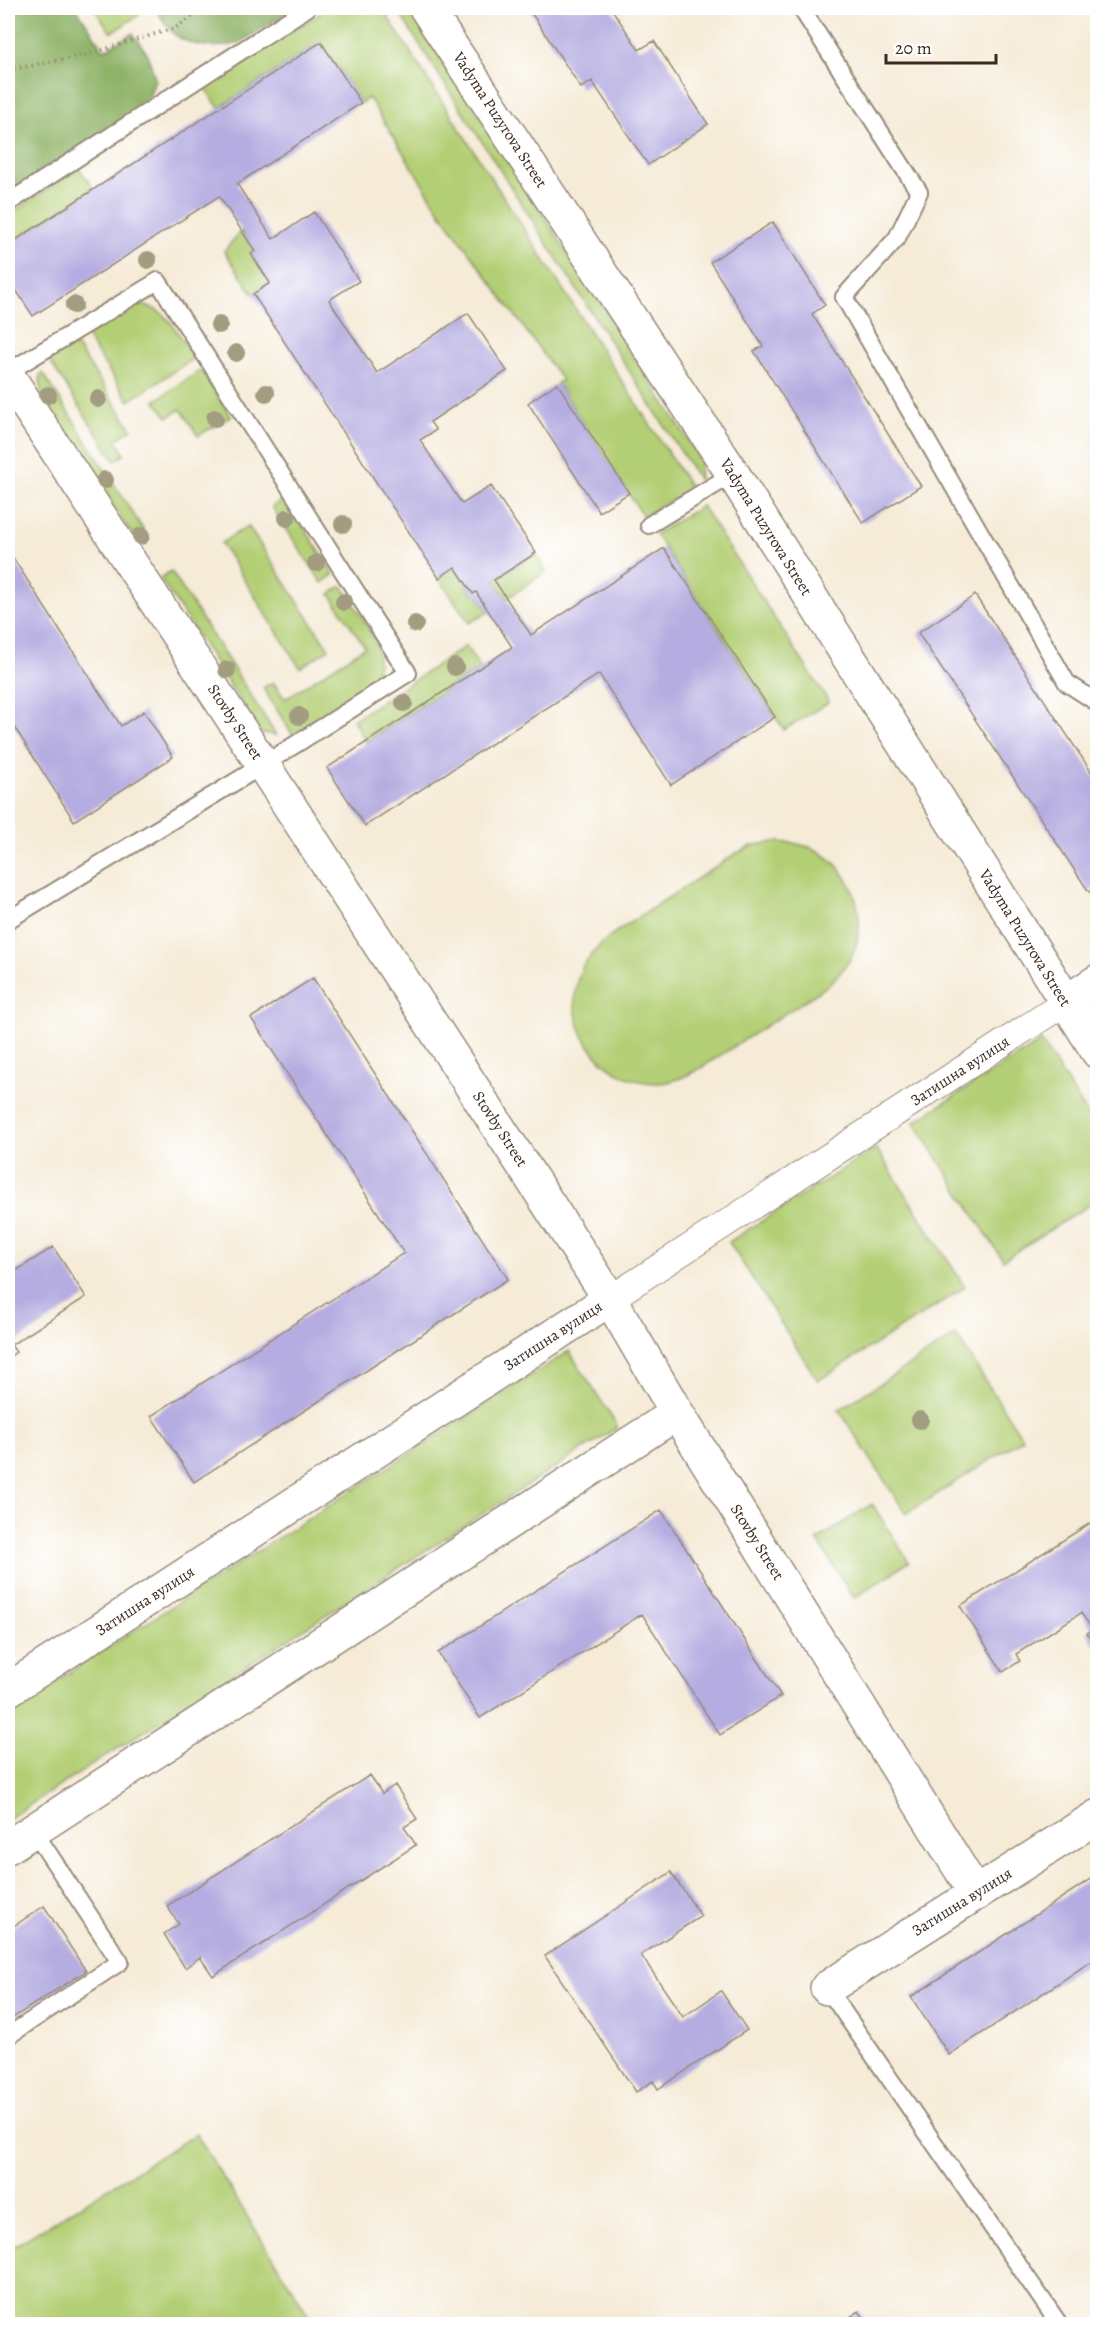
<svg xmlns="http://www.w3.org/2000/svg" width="1105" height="2332" font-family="Alegreya,serif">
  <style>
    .green { fill: #b3cf75; stroke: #777c4a; stroke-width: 1.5 }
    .forest { fill: #8eb266; stroke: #646e42; stroke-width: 1.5 }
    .building { fill: #b5ade1 }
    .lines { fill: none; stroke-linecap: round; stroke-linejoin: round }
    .service-casing { stroke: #988a7a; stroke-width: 20 }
    .pedestrian-casing { stroke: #988a7a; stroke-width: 28 }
    .minor-casing { stroke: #988a7a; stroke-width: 36 }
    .tertiary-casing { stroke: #988a7a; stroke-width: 36 }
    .path { stroke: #988a7a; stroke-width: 4; stroke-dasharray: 1.5 4.5; stroke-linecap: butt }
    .service { stroke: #fff; stroke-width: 16 }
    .pedestrian { stroke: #fff; stroke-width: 26 }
    .minor { stroke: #fff; stroke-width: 33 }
    .tertiary { stroke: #fff; stroke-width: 33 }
    .tree { fill: #a29c80 }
    .labels { text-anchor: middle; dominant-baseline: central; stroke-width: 4.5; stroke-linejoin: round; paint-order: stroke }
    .street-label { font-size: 16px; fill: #3b2a1e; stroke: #fff }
  </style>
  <rect width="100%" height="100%" fill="#fff"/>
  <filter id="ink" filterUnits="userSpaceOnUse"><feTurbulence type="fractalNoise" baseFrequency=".0167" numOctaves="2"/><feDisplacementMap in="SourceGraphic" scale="12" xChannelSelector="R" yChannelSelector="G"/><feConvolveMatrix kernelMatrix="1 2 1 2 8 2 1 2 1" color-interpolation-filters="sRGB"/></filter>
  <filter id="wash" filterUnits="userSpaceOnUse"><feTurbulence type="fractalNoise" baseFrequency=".008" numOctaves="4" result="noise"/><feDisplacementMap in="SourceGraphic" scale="24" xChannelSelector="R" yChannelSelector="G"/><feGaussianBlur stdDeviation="1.35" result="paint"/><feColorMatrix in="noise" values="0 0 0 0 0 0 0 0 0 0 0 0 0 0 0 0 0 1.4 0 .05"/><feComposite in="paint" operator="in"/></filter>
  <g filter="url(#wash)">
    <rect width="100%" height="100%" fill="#f5ebd7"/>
    <path class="green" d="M94,8H134L139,15L111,33Z
      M329,8H382L692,490L643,516L557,383L562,380L442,215L369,98L361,103L321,42L219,108L204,87Z
      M396,8H410L696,452L700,464L699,480Z
      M79,168L94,189L8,245V215Z
      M241,231L255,251L251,254L270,283L253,294L224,251Z
      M138,305C168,306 179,336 194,358L129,401L86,336L128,308Z
      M75,344L132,429L116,440L125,454L115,461L49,360Z
      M201,370L231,416L198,436L181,409L168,417L155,401Z
      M43,373L148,537L138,544L41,395L40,375Z
      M285,498L334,574L322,583L272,507Z
      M702,506L829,702L784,730L655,534Z
      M248,526L329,649L300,668L221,543Z
      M536,553L546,571L507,599L494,580Z
      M455,567L472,594L476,592L489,612L469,623L439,578Z
      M171,571L276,735L261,733L160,578Z
      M342,586C358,612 394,652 370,682C363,692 350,698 340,704C326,714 309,728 292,734L263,688L273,682L285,699L365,647L330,594Z
      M466,646L480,668L366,742L353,720Z
      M775,842C789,843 803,843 816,850C854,870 870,919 851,958C844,971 834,980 823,989L699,1069C686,1076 674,1082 660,1083C600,1085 556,1020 583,966C590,954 601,944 611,935L735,854L754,845Z
      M1041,1041L1097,1129V1200L1003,1260L914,1122Z
      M876,1148L965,1287L818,1381L729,1242Z
      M956,1335L1023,1439L906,1514L839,1410Z
      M569,1351L618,1427L8,1819V1712Z
      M872,1504L909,1562L854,1598L817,1540Z
      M196,2134L314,2324H8V2250Z"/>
    <path class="forest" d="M8,8H76L104,50L133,33L148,55L155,79L150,95L145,102L131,114L8,194Z
      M155,8H295L239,43C219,49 192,48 175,35C167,28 161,16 155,8Z"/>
    <g id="blocks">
      <path class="building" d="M528,8H611L639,50L654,41L708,124L648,165L592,81L581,88Z
        M321,42L361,103L237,184L273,239L314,212L359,281L329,300L377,373L468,313L507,371L430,422L436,430L420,440L462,504L491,486L536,553L494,580L531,635L664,548L775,717L671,785L599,674L365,826L327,768L512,647L476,592L473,594L455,567L439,578L253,294L270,283L251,254L255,251L219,196L33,316L8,278V245Z
        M773,222L825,305L812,314L921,486L863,523L754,351L763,346L710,262Z
        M557,383L629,493L599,512L528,403Z
        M8,550L121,726L144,711L173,757L74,821L8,717Z
        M975,595L1098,782V886L1089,892L918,633Z
        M313,978L508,1279L194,1482L151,1416L404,1253L251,1018Z
        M53,1247L86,1297L11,1345L16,1352L8,1358V1276Z
        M661,1510L781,1696L720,1735L642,1614L480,1718L438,1653Z
        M1098,1518V1650L1087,1633L1093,1630L1081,1613L1016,1654L1020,1661L1003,1672L960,1606Z
        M370,1775L382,1794L395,1785L417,1819L404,1827L416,1845L213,1976L200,1957L185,1968L164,1934L179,1924L167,1906Z
        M671,1872L701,1916L641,1955L683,2017L721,1991L747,2030L658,2089L653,2081L636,2092L545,1956Z
        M1098,1874V1957L949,2055L911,1997Z
        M44,1906L86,1971L8,2021V1930Z
        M859,2311L868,2324H839Z"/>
    </g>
  </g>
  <g filter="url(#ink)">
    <use href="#blocks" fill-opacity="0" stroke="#988a7a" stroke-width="1.5"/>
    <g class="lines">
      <defs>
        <path id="service" d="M801,8L919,192L897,238L844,297L1067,683L1098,703
          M8,203L307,8
          M8,372L158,281L408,673L263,765L8,920
          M649,525L733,474
          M827,1988L1059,2324
          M8,2036L120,1962L33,1830"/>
        <path id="pedestrian" d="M610,1299L1066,1002"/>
        <path id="minor" d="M8,376L263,765L610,1299L677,1413L976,1894
          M1066,1002L1098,981
          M8,1690L610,1299
          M8,1847L677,1413
          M827,1988L1098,1816"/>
        <path id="tertiary" d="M426,8L733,474L1098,1052"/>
      </defs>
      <use href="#service" class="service-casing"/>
      <use href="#pedestrian" class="pedestrian-casing"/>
      <use href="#minor" class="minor-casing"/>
      <use href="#tertiary" class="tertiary-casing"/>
      <path class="path" d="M8,70L86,55L175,28L206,8"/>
      <use href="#service" class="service"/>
      <use href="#pedestrian" class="pedestrian"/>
      <use href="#minor" class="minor"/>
      <use href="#tertiary" class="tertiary"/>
    </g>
    <g class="tree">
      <circle cx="148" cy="260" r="9"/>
      <circle cx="74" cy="305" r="9"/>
      <circle cx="219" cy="325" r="9"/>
      <circle cx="236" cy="353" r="9"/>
      <circle cx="266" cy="393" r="9"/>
      <circle cx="48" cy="395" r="9"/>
      <circle cx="98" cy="399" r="9"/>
      <circle cx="215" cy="418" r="9"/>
      <circle cx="105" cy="480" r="9"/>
      <circle cx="287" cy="518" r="9"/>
      <circle cx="343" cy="524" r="9"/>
      <circle cx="141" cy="536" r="9"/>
      <circle cx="316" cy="563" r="9"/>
      <circle cx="344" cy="602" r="9"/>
      <circle cx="415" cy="624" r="9"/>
      <circle cx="455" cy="667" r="9"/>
      <circle cx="227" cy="670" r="9"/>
      <circle cx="404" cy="703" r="9"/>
      <circle cx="299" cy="716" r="9"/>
      <circle cx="920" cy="1420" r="9"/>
    </g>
  </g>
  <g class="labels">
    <g class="street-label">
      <text transform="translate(500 120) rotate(57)">Vadyma Puzyrova Street</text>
      <text transform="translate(766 527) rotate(58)">Vadyma Puzyrova Street</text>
      <text transform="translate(235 722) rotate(57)">Stovby Street</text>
      <text transform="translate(1025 938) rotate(58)">Vadyma Puzyrova Street</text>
      <text transform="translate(960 1071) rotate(-33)">Затишна вулиця</text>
      <text transform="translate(500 1129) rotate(57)">Stovby Street</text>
      <text transform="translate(553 1336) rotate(-33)">Затишна вулиця</text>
      <text transform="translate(757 1542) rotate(58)">Stovby Street</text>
      <text transform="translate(145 1601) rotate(-33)">Затишна вулиця</text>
      <text transform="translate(962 1902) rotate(-32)">Затишна вулиця</text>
    </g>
  </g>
  <rect width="1105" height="2332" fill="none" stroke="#fff" stroke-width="30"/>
  <path d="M886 54v9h110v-9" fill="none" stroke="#3b2a1e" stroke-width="3"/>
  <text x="895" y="54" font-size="18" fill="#3b2a1e" stroke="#ffffff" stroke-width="4.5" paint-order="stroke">20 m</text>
</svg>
